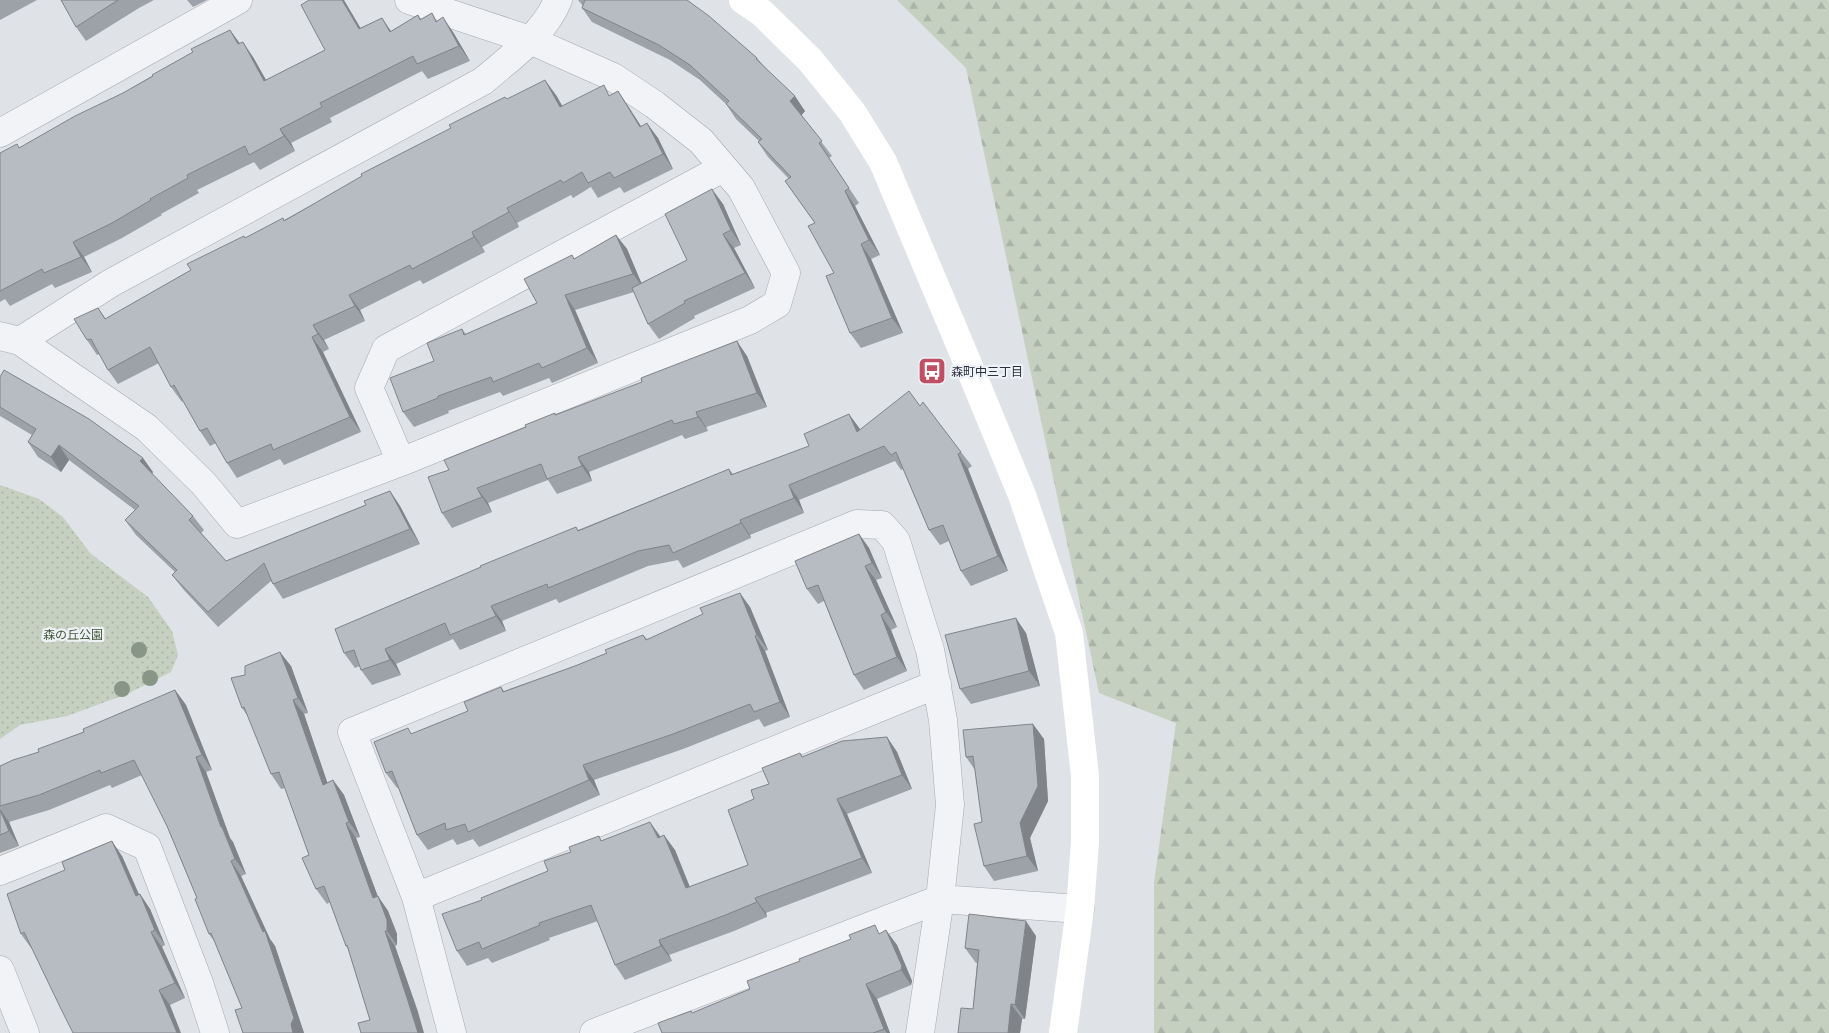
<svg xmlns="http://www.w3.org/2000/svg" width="1829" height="1033" font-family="'Golos Text','Noto Sans JP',sans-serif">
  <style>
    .forest { fill: url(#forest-firs) }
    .park { fill: url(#park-dots) }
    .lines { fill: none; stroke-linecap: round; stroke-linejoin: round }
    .street-casing { stroke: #a5a9b0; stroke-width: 29 }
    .street { stroke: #f1f3f6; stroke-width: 28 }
    .secondary { stroke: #fff; stroke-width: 28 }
    .tree { fill: #879687 }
    .wall { fill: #9da2a8 }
    .shaded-wall { fill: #808488 }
    .building { fill: #b7bcc3; stroke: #808488 }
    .labels { text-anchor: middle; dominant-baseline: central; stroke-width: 4.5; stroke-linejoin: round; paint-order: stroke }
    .poi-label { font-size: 12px; fill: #29313c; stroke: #eef1f5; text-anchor: start }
    .park-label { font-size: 12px; fill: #3f5738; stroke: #eef1f5 }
  </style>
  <defs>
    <pattern id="forest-firs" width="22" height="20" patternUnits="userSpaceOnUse" patternTransform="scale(1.25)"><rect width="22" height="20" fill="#c5d0c1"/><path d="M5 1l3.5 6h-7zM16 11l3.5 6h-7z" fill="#a9b3a7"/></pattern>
    <pattern id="park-dots" width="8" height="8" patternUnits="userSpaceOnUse" patternTransform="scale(1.25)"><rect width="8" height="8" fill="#c5d0c1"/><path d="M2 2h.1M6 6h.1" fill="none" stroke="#a9b3a7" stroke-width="1.8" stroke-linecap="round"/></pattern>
  </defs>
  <rect width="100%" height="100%" fill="#dfe2e7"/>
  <path class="forest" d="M897,0H1829V1033H1154V883L1176,723L1099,693L966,68Z"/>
  <path class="park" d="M0,485L39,499L63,517L90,553L148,597L172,631L178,655L171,672L127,694L67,716L20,725L0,739Z"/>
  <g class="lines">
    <defs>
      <path id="street" d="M0,133L238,0
        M0,336L20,341L147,428L204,484L237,524L401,462L750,320L777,304L786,273L741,188L701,141L655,105L613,77L530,40L409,0
        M20,341L111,283L483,81C511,57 544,34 558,0
        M401,462L369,388L386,349L723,168
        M0,871L106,828L147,847L199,983L215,1033
        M416,897L937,684
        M0,970L25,1033
        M452,1033L416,897L352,732L857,524L882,525L896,541L930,650L943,720L950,805L940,899L920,1033
        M594,1033L940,899L1080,909"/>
    </defs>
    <use href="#street" class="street-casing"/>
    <use href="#street" class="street"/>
    <path class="secondary" d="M743,0L762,13L810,60L852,112L883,162L963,352L1022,495L1069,633L1085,776V842L1080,909L1063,1033"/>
  </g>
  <g class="tree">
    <circle cx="139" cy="650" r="8"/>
    <circle cx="150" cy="678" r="8"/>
    <circle cx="122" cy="689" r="8"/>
  </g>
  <path class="wall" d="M0,0H37L0,20Z
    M61,0H154L139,8L86,41L76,27Z
    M187,0H207L193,7Z
    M578,0H687L757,58L762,64L805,111L801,115L832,156L829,158L859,203L855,206L880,255L871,259L903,333L861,348L850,333L834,273L815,223L785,181L789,179L768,157L758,142L759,141L736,119L726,104L700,80L670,60L592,22L582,8L583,6Z
    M432,13L437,21L453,32L470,61L428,79L422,71L330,118L332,122L291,143L295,151L260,170L254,162L197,190L199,193L161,214L162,215L122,238L84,257L92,272L55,288L52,284L10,306L5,299L0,302V153L20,148L123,93L230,30L240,44L253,57L266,80L325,50L360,28L382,18L391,31L418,15L421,19Z
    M618,91L641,126L658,138L673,169L624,193L620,187L598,198L591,187L573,198L571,195L517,223L519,227L482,247L485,252L423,284L420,280L360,310L365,321L324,340L329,349L323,352L361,432L284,465L280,459L237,478L227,463L216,443L210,446L200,431L183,401L182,402L171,387L159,363L118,384L108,370L100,354L97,355L87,340L98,308L106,319L191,270L245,238L284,220L507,99L556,95L562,106L611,95Z
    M723,204L741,245L734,248L755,288L694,316L695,318L659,339L648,324L634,292L575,310L598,363L552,383L549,378L503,396L500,392L448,411L449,413L414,427L403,412L434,361L462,329L466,334L537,303L572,255L574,259L616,235L627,249L641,283L687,260Z
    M747,356L767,407L706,427L708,431L685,439L682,435L589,472L592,481L557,494L548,480L488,503L492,512L452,528L442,513L449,470L526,427L556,414Z
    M0,377L153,472L152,474L193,516L204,530L201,533L226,561L366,505L390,491L400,506L420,544L283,599L271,581L218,627L183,589L172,575L175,572L136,535L125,520L135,510L69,460L61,472L38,457L28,442L32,435L0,416Z
    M920,406L961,452L972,466L968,469L1008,571L971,586L961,571L949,541L940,545L929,530L903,469L901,470L895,461L799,500L804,513L750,535L751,538L683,568L678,560L648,566L559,603L556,599L502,621L506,631L460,650L453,639L396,664L401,675L372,685L361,670L360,666L355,668L344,653L576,527L578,530L729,469L733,474L860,429V430Z
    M859,534L869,548L882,578L876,580L897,627L891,630L907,671L864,690L854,675L824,601L818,604L807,589Z
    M750,607L768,650L765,651L790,717L764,727L759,719L683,749L594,780L600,795L479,847L473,839L457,845L453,839L428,850L417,835L398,787L397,788L386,773L412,734L468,711L501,687L504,691L575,666L607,653L643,635L647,639Z
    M1026,633L1040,686L971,704L960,689Z
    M291,666L308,713L304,714L327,783L333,780L344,795L360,837L356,838L378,897L388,911L397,934V945L395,946L418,1012L370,1020L348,949L346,946L330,902L327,904L316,889L309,855L285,788L281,789L271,774L249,718L242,708Z
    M175,690L186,705L212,770L206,772L230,838L233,842L246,874L241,876L270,939L275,946L304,1033H243L242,1008L215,942L209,934L197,898L167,826L142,775L112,788L110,785L49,810L9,822L19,846L0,853V766L39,752Z
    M887,737L897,752L912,789L847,814L872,873L766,913L767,917L734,931L669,955L672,961L625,980L615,965L598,921L549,938L550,940L492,963L488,958L467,966L457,951L482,900L548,871L571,852L602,841L661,837L675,850L690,887L748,865L754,799L800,753L803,757Z
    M1044,739L1048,801L1030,838L1038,871L994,881L984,866L982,822L975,770L966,757Z
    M122,856L139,894H140L150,909L165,945L162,947L185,998L170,1005L31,948L21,934Z
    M880,933L897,945L912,981L911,985L877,999L890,1033H662L693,1013L750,989Z
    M1036,936L1025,1019H1022L1020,1033H958L973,1009L977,963H976L965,948Z"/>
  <path class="shaded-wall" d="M342,0H344L370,44L359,29Z
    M443,17L453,32L470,61L459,46Z
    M382,18L392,33L390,32Z
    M230,30L241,45L238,44Z
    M243,42L253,57L275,96L264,81Z
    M545,80L556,95L571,121L560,107Z
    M618,91L628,106L651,142L640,127Z
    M795,96L805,111L801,116L790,101Z
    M647,123L658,138L673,169L663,154Z
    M280,129L291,143L295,151L284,136Z
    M712,189L723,204L741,245L731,230Z
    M845,191L855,206L880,255L869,240Z
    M507,208L517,223L519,227L509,212Z
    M472,232L482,247L485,252L474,237Z
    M723,234L734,248L755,288L745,273Z
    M616,235L627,249L644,289L633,274Z
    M73,242L84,257L92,272L81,257Z
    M861,244L871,259L903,333L892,318Z
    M349,295L360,310L365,321L355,306Z
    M565,295L575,310L598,363L587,348Z
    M313,325L324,340L329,349L318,334Z
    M312,337L323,352L361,432L350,417Z
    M737,341L747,356L767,407L757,393Z
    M696,412L706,427L708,431L698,417Z
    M849,414L860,429L868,447L857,432Z
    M59,445L69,460L61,472L51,457Z
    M958,454L968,469L1008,571L998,556Z
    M578,457L589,472L592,481L582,466Z
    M143,458L153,472L151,476L140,461Z
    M789,485L799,500L804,513L794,498Z
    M477,488L488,503L492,512L482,497Z
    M390,491L400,506L420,544L410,529Z
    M740,520L750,535L751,538L741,523Z
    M859,534L869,548L882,578L872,563Z
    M865,566L876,580L897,627L886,612Z
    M740,593L750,607L768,650L757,635Z
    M491,606L502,621L506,631L496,616Z
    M881,615L891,630L907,671L897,657Z
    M1016,618L1026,633L1040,686L1029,671Z
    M755,636L765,651L790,717L780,702Z
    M385,649L396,664L401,675L390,660Z
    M280,652L291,666L308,713L298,698Z
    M175,690L186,705L212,770L202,755Z
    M293,700L304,714L333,799L323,785Z
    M1033,724L1044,739L1048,801L1030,838L1038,871L1027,856L1020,823Z
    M887,737L897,752L912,789L902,775Z
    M196,757L206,772L230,838L233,842L246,874L235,859L221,827Z
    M583,765L594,780L600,795L589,780Z
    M333,780L344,795L360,837L349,822Z
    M837,799L847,814L872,873L862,858Z
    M0,809L9,822L19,846L9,831Z
    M650,822L660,836L669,853L658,838Z
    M346,823L356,838L384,913L373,898Z
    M664,835L675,850L696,903L686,888Z
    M112,841L122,856L146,911L136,896Z
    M231,861L241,876L270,939L275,946L304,1033H293L291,1024L263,932Z
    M140,894L150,909L165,945L155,930Z
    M378,896L388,911L397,934V945L387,931Z
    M755,898L766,913L767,917L757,902Z
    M1026,921L1036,936L1025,1019L1015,1005Z
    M886,930L897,945L912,981L911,985L901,970Z
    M385,931L395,946L418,1012L424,1033H418Z
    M151,932L162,947L185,998L175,983Z
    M659,940L669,955L672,961L661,946Z
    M866,984L877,999L890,1033H887L884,1029Z
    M159,990L170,1005L181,1033H177Z
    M1011,1004L1022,1019L1020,1033H1008Z"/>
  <path class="building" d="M61,0H118L76,27Z
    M309,0H342L359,29L382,18L390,32L418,15L420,20L432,13L436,22L443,17L459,46L417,64L413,56L320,103L322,107L280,129L284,136L249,155L245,146L187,175L188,178L150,199L151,200L112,223L73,242L81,257L44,273L42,269L0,291V153L17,144L19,148L75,116L123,93L153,76L152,75L193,52L191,49L230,30L238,44L243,42L264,81L325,50L301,5Z
    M585,0H687L709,16L757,58L756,59L795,96L790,101L822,141L819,143L849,188L845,191L869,240L861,244L892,318L850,333L826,276L834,273L808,226L815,223L785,181L791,177L758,142L762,139L726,104L729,101L690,65L659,45L582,8Z
    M545,80L560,107L604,85L609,96L618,91L640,127L647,123L663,154L614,178L610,172L588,183L582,172L563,183L561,180L507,208L509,212L472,232L474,237L412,269L410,265L349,295L355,306L313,325L318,334L312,337L350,417L273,450L271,444L227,463L207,428L200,431L174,385L171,387L150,347L108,370L91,339L87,340L74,319L98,308L105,319L191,270L187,264L244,236L245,238L283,218L284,221L362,176L361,174L451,128L449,125L505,97L507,99Z
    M712,189L731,230L723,234L745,273L684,301L685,303L648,324L632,288L687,260L665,214Z
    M616,235L633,274L565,295L587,348L542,368L539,363L493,382L491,377L438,396V398L403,412L390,378L434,361L427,343L462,329L464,335L537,303L524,279L572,255L574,259Z
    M737,341L757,393L696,412L698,417L674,424L672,420L578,457L582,466L547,479L541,464L477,488L482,497L442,513L428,477L449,470L444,460L526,427L525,425L555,413V415L642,382L641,378Z
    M4,370L89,419L143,458L140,461L193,516L189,520L226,561L366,505L364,501L390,491L410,529L273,584L264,563L208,612L172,575L177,570L125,520L139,506L59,445L51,457L28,442L36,429L0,407V377Z
    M909,391L920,406L923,402L961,452L958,454L998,556L961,571L943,525L929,530L896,452L891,455L884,446L789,485L794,498L740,520L741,523L673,553L669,545L638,551L548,588L547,584L491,606L496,616L450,635L445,623L385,649L390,660L361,670L354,650L344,653L335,629L481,567L480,566L576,527L578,531L729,469L731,475L809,446L804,434L849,414L857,432Z
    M859,534L872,563L865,566L886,612L881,615L897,657L854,675L818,585L807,589L795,561Z
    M740,593L757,635L755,636L780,702L754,712L750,704L673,734L583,765L589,780L468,832L465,824L446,830L445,823L417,835L392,771L386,773L374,742L408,728L411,734L468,711L464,702L501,687L503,692L575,666L607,653L605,650L643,635L646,640L703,614L700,608Z
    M1016,618L1029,671L960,689L945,635Z
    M280,652L298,698L293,700L323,785L333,780L349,822L346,823L373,898L378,896L387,920V931H385L407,998L418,1033H361L358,1023L370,1020L347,945L346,946L324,886L316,889L302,858L309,855L279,772L271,774L244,707L242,708L231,678L245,675V666Z
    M175,690L202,755L196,757L221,827H222L235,859L231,861L263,932L265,931L294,1018L291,1024L293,1033H243L235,1010L242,1008L211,933L209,934L195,899L197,898L167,826L134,760L101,773L100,770L39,795L0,806V766L13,760L39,752L38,749L84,732L83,729Z
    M1033,724L1038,786L1020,823L1027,856L984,866L974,824L982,822L973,756L966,757L963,730Z
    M887,737L902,775L837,799L862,858L755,898L757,902L723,916L659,940L661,946L615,965L591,905L539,923L540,925L482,949L479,942L457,951L442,914L482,900L481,898L548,871L544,861L571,852L569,847L599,836L601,841L650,822L658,838L664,835L686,888L748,865L728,810L754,799L751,790L769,784L762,768L800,753L802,757L842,741Z
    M0,810L9,831L0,835Z
    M112,841L136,896L140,894L155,930L151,932L175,983L159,990L177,1033H73L61,1009L24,932L21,934L7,894L65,870L62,862Z
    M969,914L1026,921L1015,1005L1011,1004L1008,1033H958L961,1008L973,1009L979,950L965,948Z
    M875,925L879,934L886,930L902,966L901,970L866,984L884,1029L873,1033H662L658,1023L691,1011L692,1013L750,989L747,981L800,961L799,959L851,939L849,935Z"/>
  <defs>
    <symbol id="bus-square" viewBox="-11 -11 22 22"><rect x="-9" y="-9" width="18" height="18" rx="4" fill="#c14f64" stroke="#eef1f5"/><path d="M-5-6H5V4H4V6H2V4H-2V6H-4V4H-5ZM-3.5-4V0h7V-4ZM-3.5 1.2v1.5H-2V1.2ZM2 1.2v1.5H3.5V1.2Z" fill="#fff"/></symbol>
  </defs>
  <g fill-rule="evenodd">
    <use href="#bus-square" x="916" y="355" width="32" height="32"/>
  </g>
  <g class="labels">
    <g class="poi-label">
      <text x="951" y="371">森町中三丁目</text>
    </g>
    <g class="park-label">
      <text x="73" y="634">森の丘公園</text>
    </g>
  </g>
</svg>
